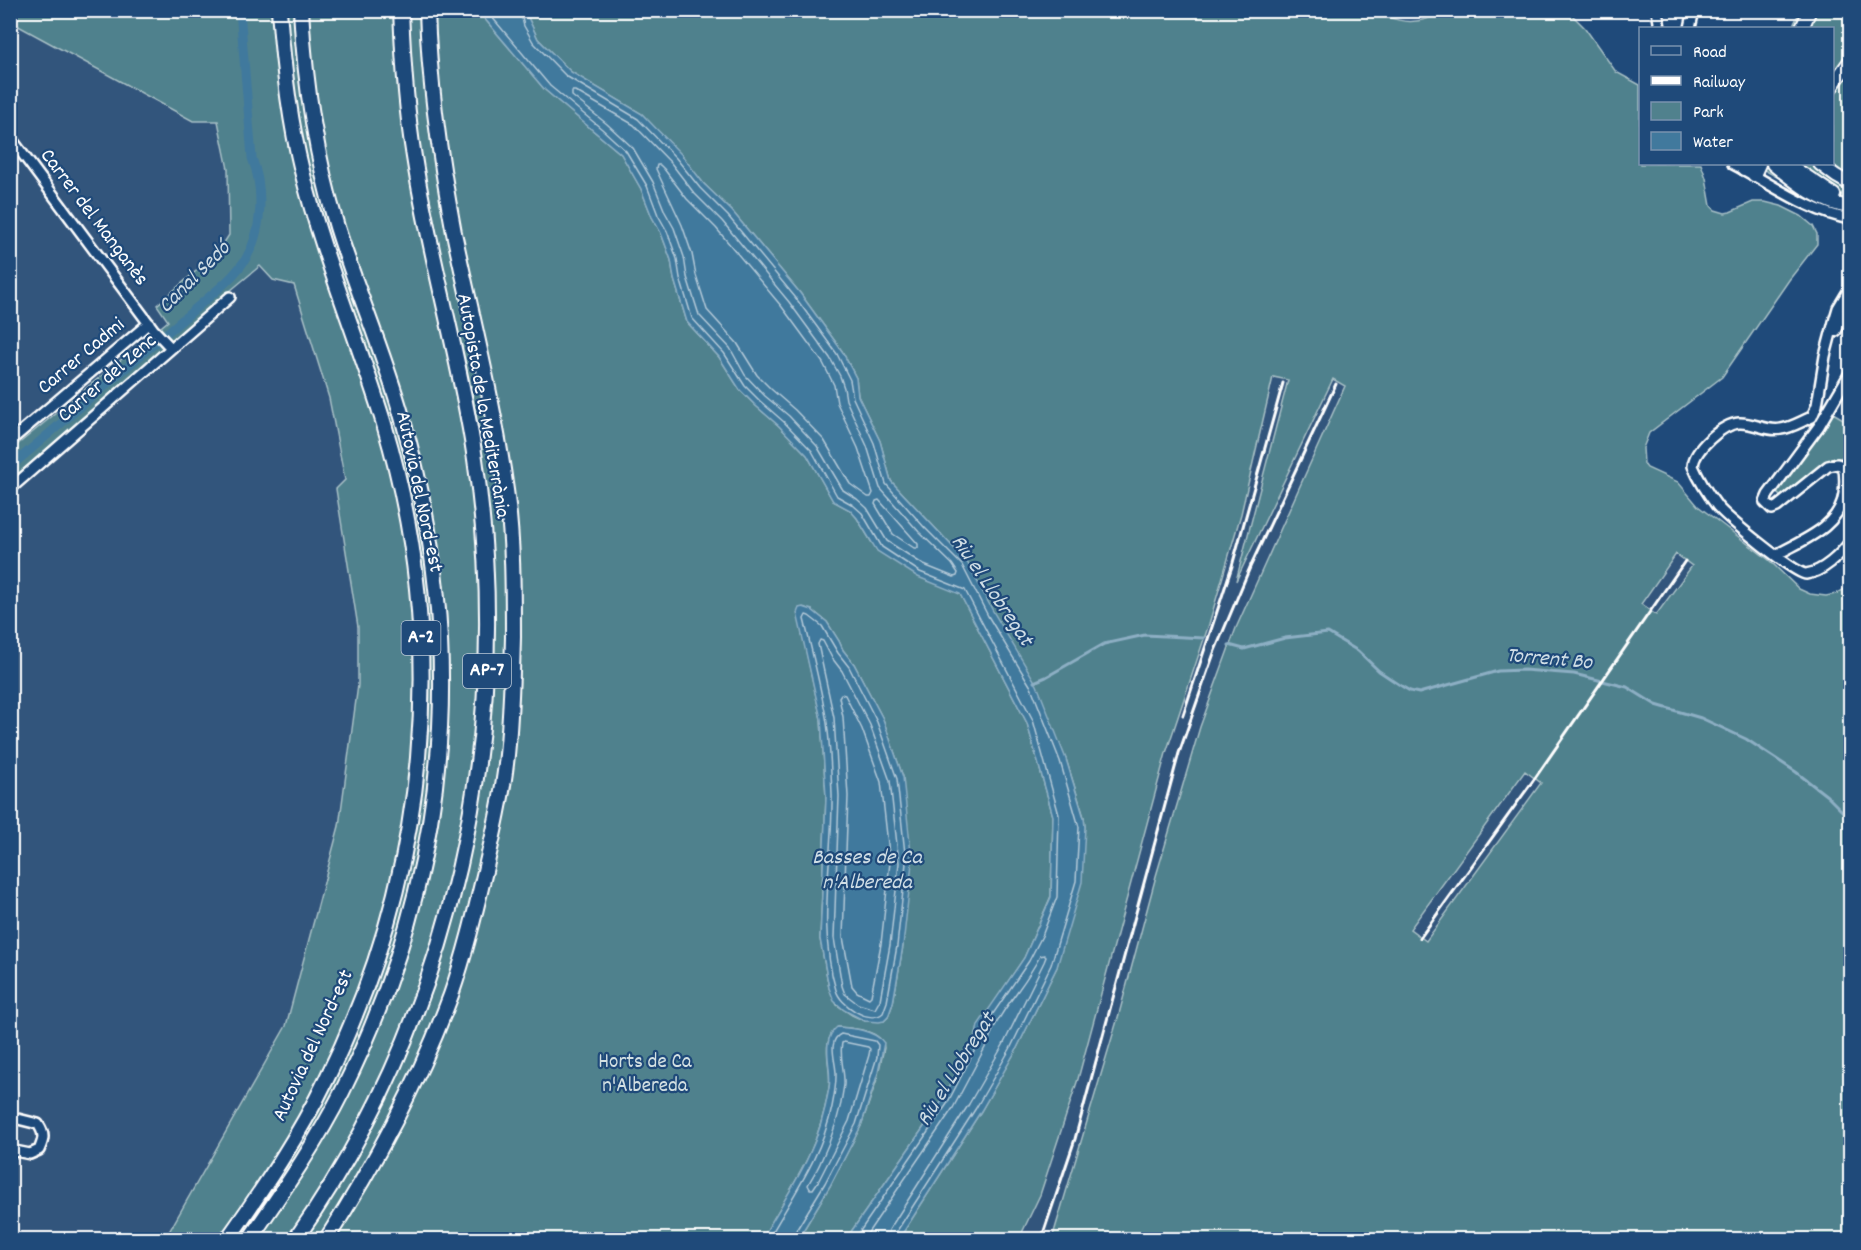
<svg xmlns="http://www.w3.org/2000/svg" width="1861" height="1250" font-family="Dekko,sans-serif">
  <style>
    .built { fill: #33547c }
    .green { fill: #50818d; stroke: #a8c0c6; stroke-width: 1.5; fill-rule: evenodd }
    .water { fill: #41799d; stroke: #8dafc4; stroke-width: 1.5 }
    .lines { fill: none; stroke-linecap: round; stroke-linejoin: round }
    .shore { stroke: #b3c9d8; stroke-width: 1.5 }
    .stream { stroke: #8dafc4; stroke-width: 3 }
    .canal { stroke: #41799d; stroke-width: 9 }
    .minor-casing { stroke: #fff; stroke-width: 14 }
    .major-casing { stroke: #fff; stroke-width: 16 }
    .highway-casing { stroke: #fff; stroke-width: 18 }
    .minor { stroke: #1f4a7a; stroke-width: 9 }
    .major { stroke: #1f4a7a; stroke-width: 12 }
    .highway { stroke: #1f4a7a; stroke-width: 14 }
    .rail { stroke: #fff; stroke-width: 3 }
    .labels { text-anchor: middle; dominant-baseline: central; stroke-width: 4.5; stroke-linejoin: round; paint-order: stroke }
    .shield { fill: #1f4a7a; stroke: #bcc9d7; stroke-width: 1.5 }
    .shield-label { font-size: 20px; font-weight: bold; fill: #fff }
    .street-label { font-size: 21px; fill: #fff; stroke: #1f4a7a }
    .park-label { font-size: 21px; fill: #d3e0e2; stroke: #1f4a7a }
    .water-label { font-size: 22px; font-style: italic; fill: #d0dee6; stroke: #1f4a7a }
  </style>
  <rect width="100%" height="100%" fill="#1f4a7a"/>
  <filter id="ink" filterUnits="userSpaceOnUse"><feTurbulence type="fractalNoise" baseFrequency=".0167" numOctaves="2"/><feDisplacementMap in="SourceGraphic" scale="12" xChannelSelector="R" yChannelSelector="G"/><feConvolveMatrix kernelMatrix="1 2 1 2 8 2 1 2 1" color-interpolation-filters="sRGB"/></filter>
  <g filter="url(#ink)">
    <path class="built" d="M11,22L193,121H218L228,169L229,235L218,252L157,305L168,320L11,450Z
      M261,266L273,280L294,285L329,399L345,481L336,490L358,627V685L339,826L286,1026L165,1239H11L10,480L188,326Z
      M1273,377L1288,380L1237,577L1333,379L1345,386L1236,628L1200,727L1156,876L1119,1014L1052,1239L1019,1240L1040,1195L1078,1079L1166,753L1209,624L1241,514Z
      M1676,554L1692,565L1656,615L1640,604Z
      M1525,771L1541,782L1426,941L1410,929Z"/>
    <path class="green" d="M1374,10C1390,19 1407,25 1426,19C1435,16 1443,12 1454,11H1568L1585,28L1616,72L1640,85V164H1701L1706,178L1711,206L1715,210L1725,213L1730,212L1753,202H1765L1781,206L1801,216L1813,226L1817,234V244L1789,280L1722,377L1649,433L1643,448L1644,464L1647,468L1678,482L1698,506L1769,560L1799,589L1810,594L1826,596L1836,594L1850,586V1239H1052L1119,1014L1156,876L1200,727L1236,628L1345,386L1333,379L1236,581L1288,380L1273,377L1241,514L1209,624L1166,753L1078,1079L1040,1195L1019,1239H899L981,1111L1015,1052L1057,967L1085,827L1084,817L1066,759L967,562L891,481L880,441L858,396L856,378L842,351L800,293L732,211L704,184L680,154L642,114L571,72L538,39L525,11ZM1676,554L1692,566L1656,615L1641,604ZM1525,771L1541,783L1426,941L1410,929Z
      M11,11H478L545,90L621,154L641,189L652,217L661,233L671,260L674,279L687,322L719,357L740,390L756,406L779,426L807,455L833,501L850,510L857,518L872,543L960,594L1027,723L1053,816L1051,896L1024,958L979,1025L976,1035L942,1101L846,1239H798L830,1186L861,1126L877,1079L884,1048C883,1030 852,1028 838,1027C818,1042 833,1068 829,1088C825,1111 819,1134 809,1155C796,1183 777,1212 762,1239H165L286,1026L339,826L358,685V627L336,489L345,480L329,398L294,285L273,280L260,266L188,326L11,480V450L168,321L157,305L218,252L229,235L228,169L218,121H193L11,22ZM812,610L827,622L839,641L843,650L854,664L883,719L903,777V946L893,1003L888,1017L884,1021H865L852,1015L837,1005L829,988L820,939L826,797L821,719L802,632Z
      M1800,11H1850V213L1820,201L1757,166L1756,164H1832V28H1792Z
      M1833,413L1850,423V447L1845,455L1781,497L1777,493Z"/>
    <path class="water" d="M478,11H525L538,39L571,72L642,114L681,154L704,184L732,211L800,293L842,351L856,378L858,396L880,441L891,481L967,562L994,613L1037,685L1066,759L1084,818L1085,827L1082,882L1057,967L1015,1052L981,1111L899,1239H846L942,1101L976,1035L978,1025L1024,958L1051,897L1053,816L1027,723L960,594L918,577L877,551L857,518L850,510L833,501L807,455L779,426L756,406L740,390L719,357L687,322L674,279L671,260L661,233L652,217L641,189L621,154L545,90Z
      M803,607L812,610L827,622L839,641L843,650L854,664L883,719L903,777L912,863L903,946L893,1003L888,1017L884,1021L879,1022L865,1021L844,1010L834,1001L829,988L820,939L826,797L821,719L797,613L799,608Z
      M837,1027C852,1028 875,1030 884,1043L878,1073L861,1126L830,1186L798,1239H762C777,1211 796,1184 809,1155C819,1134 825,1111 829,1088C833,1068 819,1042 837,1027Z"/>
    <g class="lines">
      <path class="shore" d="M486,10L550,86L602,129L626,151L647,186L658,215L667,231L677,259L680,278L692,318L724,353L745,386L760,401L784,422L812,451L837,496L853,505L862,513L882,547L920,572L965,590L1033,720L1059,815L1057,897L1042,936L1029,961L984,1027L981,1038L947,1104L854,1240
        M520,10L524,26L533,42L566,76L638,119L676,158L700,188L728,216L795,297L837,354L850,380L853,398L874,443L886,484L924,527L962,565L988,616L1031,687L1060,761L1079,827L1076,881L1051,965L1010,1049L976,1108L895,1234L894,1240
        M572,91H575L634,125L671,163L694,193L722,221L789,302L830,358L840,376L844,388L846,400L867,446L880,488L919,532L952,564L958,573L957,576L954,577L924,565L887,541L867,508L857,499L843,490L817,446L789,416L765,396L745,375L730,348L699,315L687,277L684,257L674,228L665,212L653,182L633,148L607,124L572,96Z
        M657,165H660L664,169L687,199L716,228L782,307L823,363L834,385L837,403L858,448L873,493L871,497H868L850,484L824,440L795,410L771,389L757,375L737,343L707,310L696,275L692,254L682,225L656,169Z
        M879,500L918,544V548H914L893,534L875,504L876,501Z
        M806,615L809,616L822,626L838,653L849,667L877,722L897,779L906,863L897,946L887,1002L883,1013C869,1025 840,1005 836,990C817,927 833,859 832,794C831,772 830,738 826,717C820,684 812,651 804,619Z
        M820,640L823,641L832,658L842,671L870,725L890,781L899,863L890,945L880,1000L875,1009L858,1004L845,994L842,986L834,938L839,796L834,718L818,644Z
        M841,694L845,695L862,729L881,782L890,862L881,944L871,996L869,998L857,992L852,986L843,937L848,796L843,717L839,697Z
        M844,1042L868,1047L870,1049L869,1055L849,1121L819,1180L813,1189H810L808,1185C812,1177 818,1169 821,1161C832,1138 841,1110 844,1085C845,1071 839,1057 842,1043Z
        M768,1240C792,1197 822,1156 832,1107C834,1097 836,1086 836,1076C837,1063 826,1041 841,1034L875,1041L878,1045L877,1057L856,1124L825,1183L794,1234V1240
        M863,1240L953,1108L988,1042C999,1010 1025,986 1040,956L1044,955L1046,957L1044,962L1003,1045L969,1104L889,1230L887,1240"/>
      <path class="stream" d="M1229,645L1244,649L1285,638L1328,633L1358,651L1379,671L1403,687L1410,691L1419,693L1498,671L1524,670L1574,674L1627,687L1656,705L1701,718L1746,739L1796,772L1827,796L1850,819
        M1034,682L1046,677L1104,644L1145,635L1204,638"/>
      <path class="canal" d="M10,467L216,291C227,282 237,272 245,260C263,231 264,189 252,158L240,10"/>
      <defs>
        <path id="minor" d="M1657,10L1660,28
          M1690,28L1694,10
          M10,137L153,329L171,348
          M1733,164C1770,183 1809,212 1850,219
          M1850,288L1838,308L1835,318L1825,356L1817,405L1812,417C1802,421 1791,428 1781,429C1767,432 1753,422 1739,423C1722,424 1694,450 1693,466C1699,480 1708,494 1717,506C1725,516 1796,575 1806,574C1823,572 1840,555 1850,542
          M1836,331L1850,305
          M10,441L149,323
          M10,489L230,297
          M1776,555C1802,540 1839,528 1844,494C1845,484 1846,476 1843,466L1837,464L1828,466L1777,507L1772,509L1765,502L1768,495L1819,426L1850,373
          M10,1117L38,1124C45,1134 44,1139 39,1150L30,1154L10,1150"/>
        <path id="major" d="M1802,28L1810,10
          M1832,86L1850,61
          M1773,164C1795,182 1822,204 1850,207
          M1788,164L1834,195
          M1820,164L1836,176L1850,184
          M1744,169L1748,164
          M1754,175L1759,164"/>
        <path id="highway" d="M227,1240C263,1189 299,1136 326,1080C428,874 450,645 384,424C358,339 323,257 302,171C289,118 283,64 279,10
          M249,1240C282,1192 316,1144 342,1092C450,875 469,649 402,417C384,353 357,291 337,227C316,157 305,84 301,10
          M295,1240C454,1014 515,731 475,459C460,357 430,259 414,157C406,109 403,60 401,10
          M326,1240C376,1162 419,1081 451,995C465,955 475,913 485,871C493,836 502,800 506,764C511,722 512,679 513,637C513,588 513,538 506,490C494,403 472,318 454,233C440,159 429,85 427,10"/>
      </defs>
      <use href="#minor" class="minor-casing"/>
      <use href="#major" class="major-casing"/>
      <use href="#highway" class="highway-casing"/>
      <use href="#minor" class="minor"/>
      <use href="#major" class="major"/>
      <use href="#highway" class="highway"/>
      <path class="rail" d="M1183,715L1232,566L1283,383
        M1420,938L1535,778L1685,561
        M1041,1240L1075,1139L1179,753L1214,653L1251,565L1336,384"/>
    </g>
  </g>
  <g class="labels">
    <g class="shield">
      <rect x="401.5" y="621" width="39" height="34" rx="4.5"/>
      <rect x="463" y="654" width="48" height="34" rx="4.5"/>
    </g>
    <g class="shield-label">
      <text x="421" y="638">A-2</text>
      <text x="487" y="671">AP-7</text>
    </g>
    <g class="street-label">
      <text transform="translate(93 218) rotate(53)">Carrer del Manganès</text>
      <text transform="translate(82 357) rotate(-40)">Carrer Cadmi</text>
      <text transform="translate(108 379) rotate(-41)">Carrer del Zenc</text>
      <text transform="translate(482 406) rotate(80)">Autopista de la Mediterrània</text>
      <text transform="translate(418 492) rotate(78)">Autovia del Nord-est</text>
      <text transform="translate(314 1046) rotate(-65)">Autovia del Nord-est</text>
    </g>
    <g class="park-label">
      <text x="645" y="1063">Horts de Ca<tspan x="645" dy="24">n'Albereda</tspan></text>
    </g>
    <g class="water-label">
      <text transform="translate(195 278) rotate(-45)">Canal Sedó</text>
      <text transform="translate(991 591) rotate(56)">Riu el Llobregat</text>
      <text transform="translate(1549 660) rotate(5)">Torrent Bo</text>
      <text x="867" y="858">Basses de Ca<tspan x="867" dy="25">n'Albereda</tspan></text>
      <text transform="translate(957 1070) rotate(-58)">Riu el Llobregat</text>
    </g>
  </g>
  <rect width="1861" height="1250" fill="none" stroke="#1f4a7a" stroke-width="36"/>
  <rect x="18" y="18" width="1825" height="1214" fill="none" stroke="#fff" stroke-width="2" filter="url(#ink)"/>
  <rect x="1639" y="27" width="195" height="138" fill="#1f4a7a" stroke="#7992af" stroke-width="1.5"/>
  <rect x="1651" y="46" width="30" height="9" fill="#1f4a7a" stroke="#7992af" stroke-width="1.5"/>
  <text x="1693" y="57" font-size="18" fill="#ffffff">Road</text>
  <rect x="1651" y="76" width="30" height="9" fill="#ffffff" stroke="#7992af" stroke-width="1.5"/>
  <text x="1693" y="87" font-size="18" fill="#ffffff">Railway</text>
  <rect x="1651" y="102" width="30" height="18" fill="#50818d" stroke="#7992af" stroke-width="1.5"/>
  <text x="1693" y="117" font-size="18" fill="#ffffff">Park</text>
  <rect x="1651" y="132" width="30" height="18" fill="#41799d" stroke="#7992af" stroke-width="1.5"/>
  <text x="1693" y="147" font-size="18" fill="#ffffff">Water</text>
</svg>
